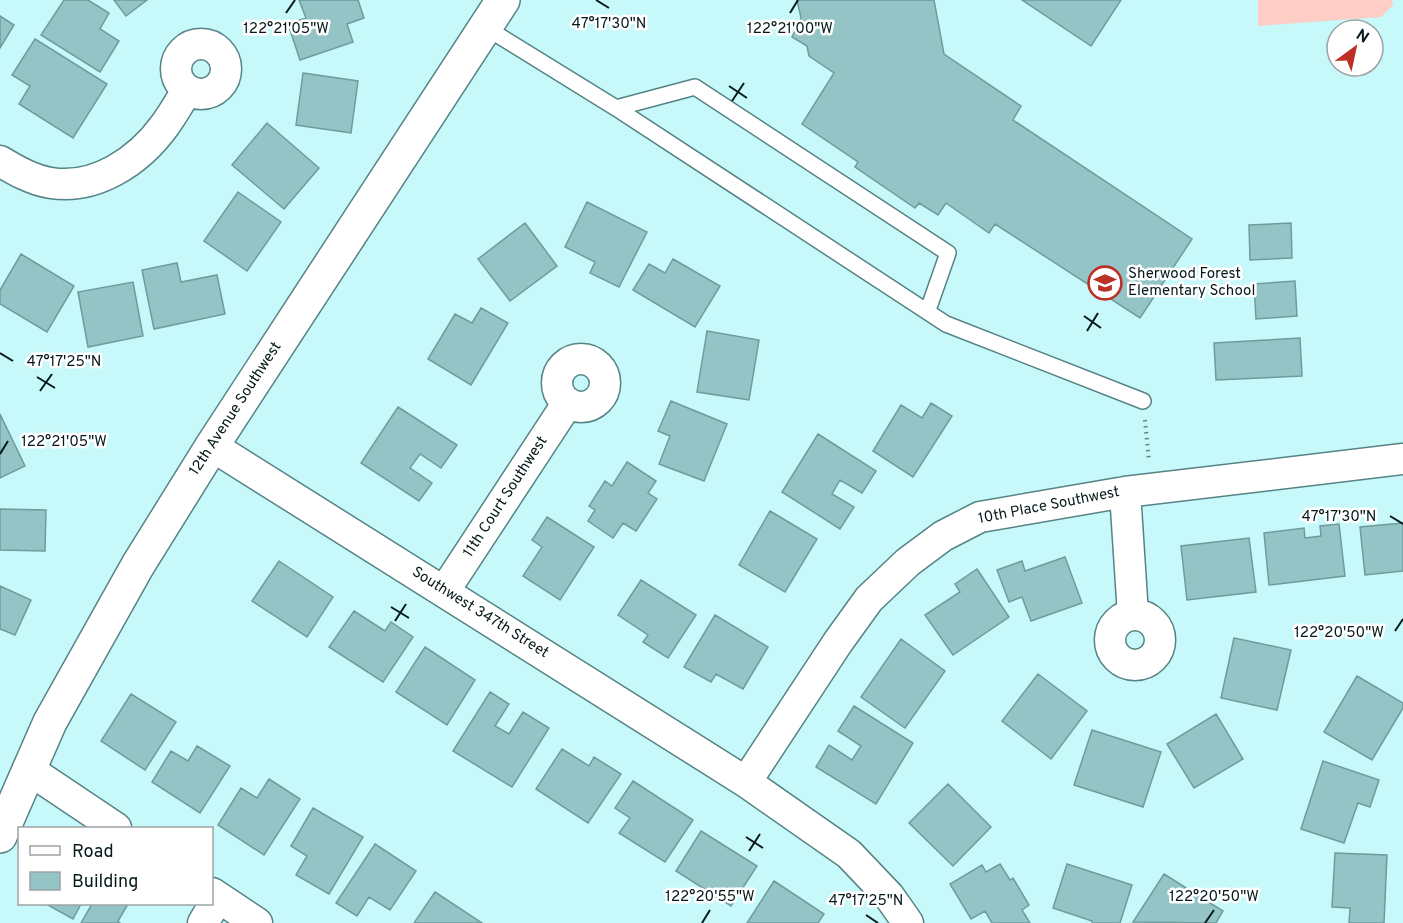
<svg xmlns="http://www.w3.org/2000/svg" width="1403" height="923" font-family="Overpass,sans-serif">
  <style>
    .pitch { fill: #fdcdc6 }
    .building { fill: #95c4c6; stroke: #6e9c9e; stroke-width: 1.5 }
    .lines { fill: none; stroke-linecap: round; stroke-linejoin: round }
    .lane-casing { stroke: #568385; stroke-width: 18 }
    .street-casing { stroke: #568385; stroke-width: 33 }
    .secondary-casing { stroke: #568385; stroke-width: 36 }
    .path { stroke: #638486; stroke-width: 4; stroke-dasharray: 1.5 4.5; stroke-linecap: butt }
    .lane { stroke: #fff; stroke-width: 15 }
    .street { stroke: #fff; stroke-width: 30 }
    .secondary { stroke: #fff; stroke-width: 33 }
    .ticks { fill: none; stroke: #071a1b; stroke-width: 2 }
    .labels { text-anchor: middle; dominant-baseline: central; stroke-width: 5; stroke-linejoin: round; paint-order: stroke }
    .poi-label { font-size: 15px; fill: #071a1b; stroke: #fff; text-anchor: start }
    .street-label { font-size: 15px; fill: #071a1b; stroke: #fff }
    .ticks-label { font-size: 15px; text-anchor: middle; fill: #071a1b; stroke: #fff; stroke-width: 5; stroke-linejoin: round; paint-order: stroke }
  </style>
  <rect width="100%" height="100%" fill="#c7f8fa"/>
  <path class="pitch" d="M1258,0H1392L1393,5L1381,17L1258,26Z"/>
  <path class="building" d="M64,0H88L109,13L100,29L119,41L100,72L41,35Z
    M114,0H147L126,16Z
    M299,0H358L364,18L347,24L353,42L300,60L288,24L306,18Z
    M797,0H934L944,54L1021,106L1013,120L1192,239L1140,318L995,224L989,233L946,203L938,215L919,203L915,208L855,167L858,162L802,124L834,73L809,56L807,46L792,37L801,18Z
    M1022,0H1121L1091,46Z
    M0,16L14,25L0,48Z
    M35,39L107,84L73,138L19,104L30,86L12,75Z
    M303,73L358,81L351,133L296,125Z
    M267,123L319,168L284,209L232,165Z
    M238,192L281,222L247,271L204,241Z
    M587,202L647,232L619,287L590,273L595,262L565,247Z
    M525,223L557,266L510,301L478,259Z
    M1291,223L1292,258L1250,260L1249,225Z
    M21,254L74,286L47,332L0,304V290Z
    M673,259L720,286L695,327L633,290L649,264L665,273Z
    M177,263L181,282L217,275L225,314L154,329L142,270Z
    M1295,281L1297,316L1256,319L1254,284Z
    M133,282L143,336L88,347L78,292Z
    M481,308L508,323L471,385L428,359L455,314L472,323Z
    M707,331L759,340L749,400L697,392Z
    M1300,338L1302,376L1216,380L1214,343Z
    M671,401L727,424L704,481L659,464L670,436L658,431Z
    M931,403L952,416L913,477L873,451L901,405L922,418Z
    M398,407L457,445L441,468L420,454L410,468L432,483L419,501L361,463Z
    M0,414L25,466L0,478Z
    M818,434L876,471L862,493L840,480L832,494L854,507L840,529L782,492Z
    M627,462L656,481L648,493L657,499L636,531L623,523L613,538L588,521L595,510L589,506L605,481L612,486Z
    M0,509L46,510L45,551L0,550Z
    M770,511L817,539L785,592L739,565Z
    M547,517L594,547L560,600L523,576L542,547L532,540Z
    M1403,523V571L1365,575L1360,527Z
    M1339,524L1345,576L1269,585L1264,533L1304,528L1305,538L1321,536L1320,526Z
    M1249,538L1256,592L1187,600L1181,546Z
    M1065,557L1082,603L1031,621L1022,597L1009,602L997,570L1022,561L1025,571Z
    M279,561L333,597L307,637L252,601Z
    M977,569L1009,617L953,655L925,615L960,592L955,584Z
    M641,580L696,615L668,658L643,642L648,635L618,615Z
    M0,586L31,600L15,635L0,629Z
    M354,611L385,631L391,622L413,637L383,682L329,647Z
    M715,615L768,647L743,689L716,674L711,682L684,667Z
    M1234,638L1291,650L1277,710L1221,698Z
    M901,639L945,671L905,728L861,697Z
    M425,647L475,680L447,725L396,692Z
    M1038,674L1087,711L1051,759L1002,721Z
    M1357,676L1403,703V708L1372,760L1324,732Z
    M490,692L509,704L495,726L509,734L523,712L549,728L512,787L453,751Z
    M131,694L176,722L145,770L101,741Z
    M854,706L913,743L876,804L816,767L829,745L852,760L861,746L838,731Z
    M1216,714L1243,759L1194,788L1167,744Z
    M1092,730L1161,752L1143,807L1074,785Z
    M197,746L230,766L200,813L152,782L171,751L188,761Z
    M562,749L589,766L594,757L621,774L588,823L536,789Z
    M1323,761L1379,780L1370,807L1358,803L1344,843L1301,829Z
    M269,779L300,799L264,855L218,825L241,788L257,798Z
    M633,781L693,820L665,862L619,833L630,818L615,808Z
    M948,784L991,827L953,866L909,823Z
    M313,808L363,837L329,894L296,875L307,856L291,846Z
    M701,831L757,866L731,906L676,871Z
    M375,844L416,871L390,910L369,897L357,916L336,903Z
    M1335,853L1387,855L1384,923H1349L1350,908L1332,907Z
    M1000,864L1010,880L1013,878L1029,905L1022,910L1030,923H992L985,911L971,919L950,884L982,865L986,872Z
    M1067,864L1132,885L1120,923H1092V921L1053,908Z
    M1164,874L1223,911L1216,923L1133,922Z
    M774,881L824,914L818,923H747Z
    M435,892L482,923H414Z
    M46,904H81L73,919Z
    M92,904H128L118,921L120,923H81Z"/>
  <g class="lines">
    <defs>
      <path id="lane" d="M485,27L616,108L946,324L1143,401
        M616,108L695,87L948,253L928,310"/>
      <path id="street" d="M176 69a25 25 0 1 1 50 0a25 25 0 1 1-50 0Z
        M0,161C15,170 32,180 51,183C96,190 139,161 165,125C173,114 180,102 187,90
        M557 383a24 24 0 1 1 48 0a24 24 0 1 1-48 0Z
        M212,446L746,782L849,854L889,896L908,923
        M1125,492L1133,615
        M445,590L567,404
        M1110 640a25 25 0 1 1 50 0a25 25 0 1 1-50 0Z
        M28,769L116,828
        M746,782L838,642L869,599L908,562L943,536L980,517L1125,492L1403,459
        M212,893L257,923
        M203,923L218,898"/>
      <path id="secondary" d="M0,836L50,722L138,565L212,446L503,0"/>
    </defs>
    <use href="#lane" class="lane-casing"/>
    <use href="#street" class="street-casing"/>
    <use href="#secondary" class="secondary-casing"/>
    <path class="path" d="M1145,420L1149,461"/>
    <use href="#lane" class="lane"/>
    <use href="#street" class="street"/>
    <use href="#secondary" class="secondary"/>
  </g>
  <path class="ticks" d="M596,0L609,8M286,13L295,0M790,13L798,0M729,86L747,98M732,101L744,83M1084,316L1101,328M1087,331L1098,313M0,353L13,361M37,377L55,388M40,391L52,374M0,454L8,441M1390,516L1403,524M391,607L409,618M395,621L406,604M1395,631L1403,619M746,837L763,848M749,851L760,834M866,915L878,923M702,923L710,910M1205,923L1214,910"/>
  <defs>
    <symbol id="school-ring" viewBox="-11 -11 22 22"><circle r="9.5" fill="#fff" stroke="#bd3026" stroke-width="1.5"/><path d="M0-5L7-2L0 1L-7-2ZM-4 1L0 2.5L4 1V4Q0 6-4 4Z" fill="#bd3026"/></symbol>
  </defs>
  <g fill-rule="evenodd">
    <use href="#school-ring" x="1086" y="264" width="38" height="38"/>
  </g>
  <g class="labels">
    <g class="poi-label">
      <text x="1128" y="274">Sherwood Forest<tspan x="1128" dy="17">Elementary School</tspan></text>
    </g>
    <g class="street-label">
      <text transform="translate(236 409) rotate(-57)">12th Avenue Southwest</text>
      <text transform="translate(506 497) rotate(-57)">11th Court Southwest</text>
      <text transform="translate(1049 506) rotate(-11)">10th Place Southwest</text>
      <text transform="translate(480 613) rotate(32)">Southwest 347th Street</text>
    </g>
  </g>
  <g class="ticks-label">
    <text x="609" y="28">47°17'30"N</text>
    <text x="286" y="33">122°21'05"W</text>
    <text x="790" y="33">122°21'00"W</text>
    <text x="64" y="366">47°17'25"N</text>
    <text x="64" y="446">122°21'05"W</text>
    <text x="1339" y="521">47°17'30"N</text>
    <text x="1339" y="637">122°20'50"W</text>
    <text x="710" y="901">122°20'55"W</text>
    <text x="1214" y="901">122°20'50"W</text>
    <text x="866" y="905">47°17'25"N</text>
  </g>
  <rect x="18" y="827" width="195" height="78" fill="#ffffff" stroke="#9ca3a4" stroke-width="1.5"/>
  <rect x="30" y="846" width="30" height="9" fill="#ffffff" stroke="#9ca3a4" stroke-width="1.5"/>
  <text x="72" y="857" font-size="18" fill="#071a1b">Road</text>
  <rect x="30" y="872" width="30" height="18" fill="#95c4c6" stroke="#9ca3a4" stroke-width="1.5"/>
  <text x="72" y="887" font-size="18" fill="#071a1b">Building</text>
  <g transform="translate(1355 48) rotate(33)"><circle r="28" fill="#ffffff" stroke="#9ca3a4" stroke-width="1.5"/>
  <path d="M0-4.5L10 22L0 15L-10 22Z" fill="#bd3026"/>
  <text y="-9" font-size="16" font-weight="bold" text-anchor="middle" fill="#071a1b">N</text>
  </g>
</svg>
